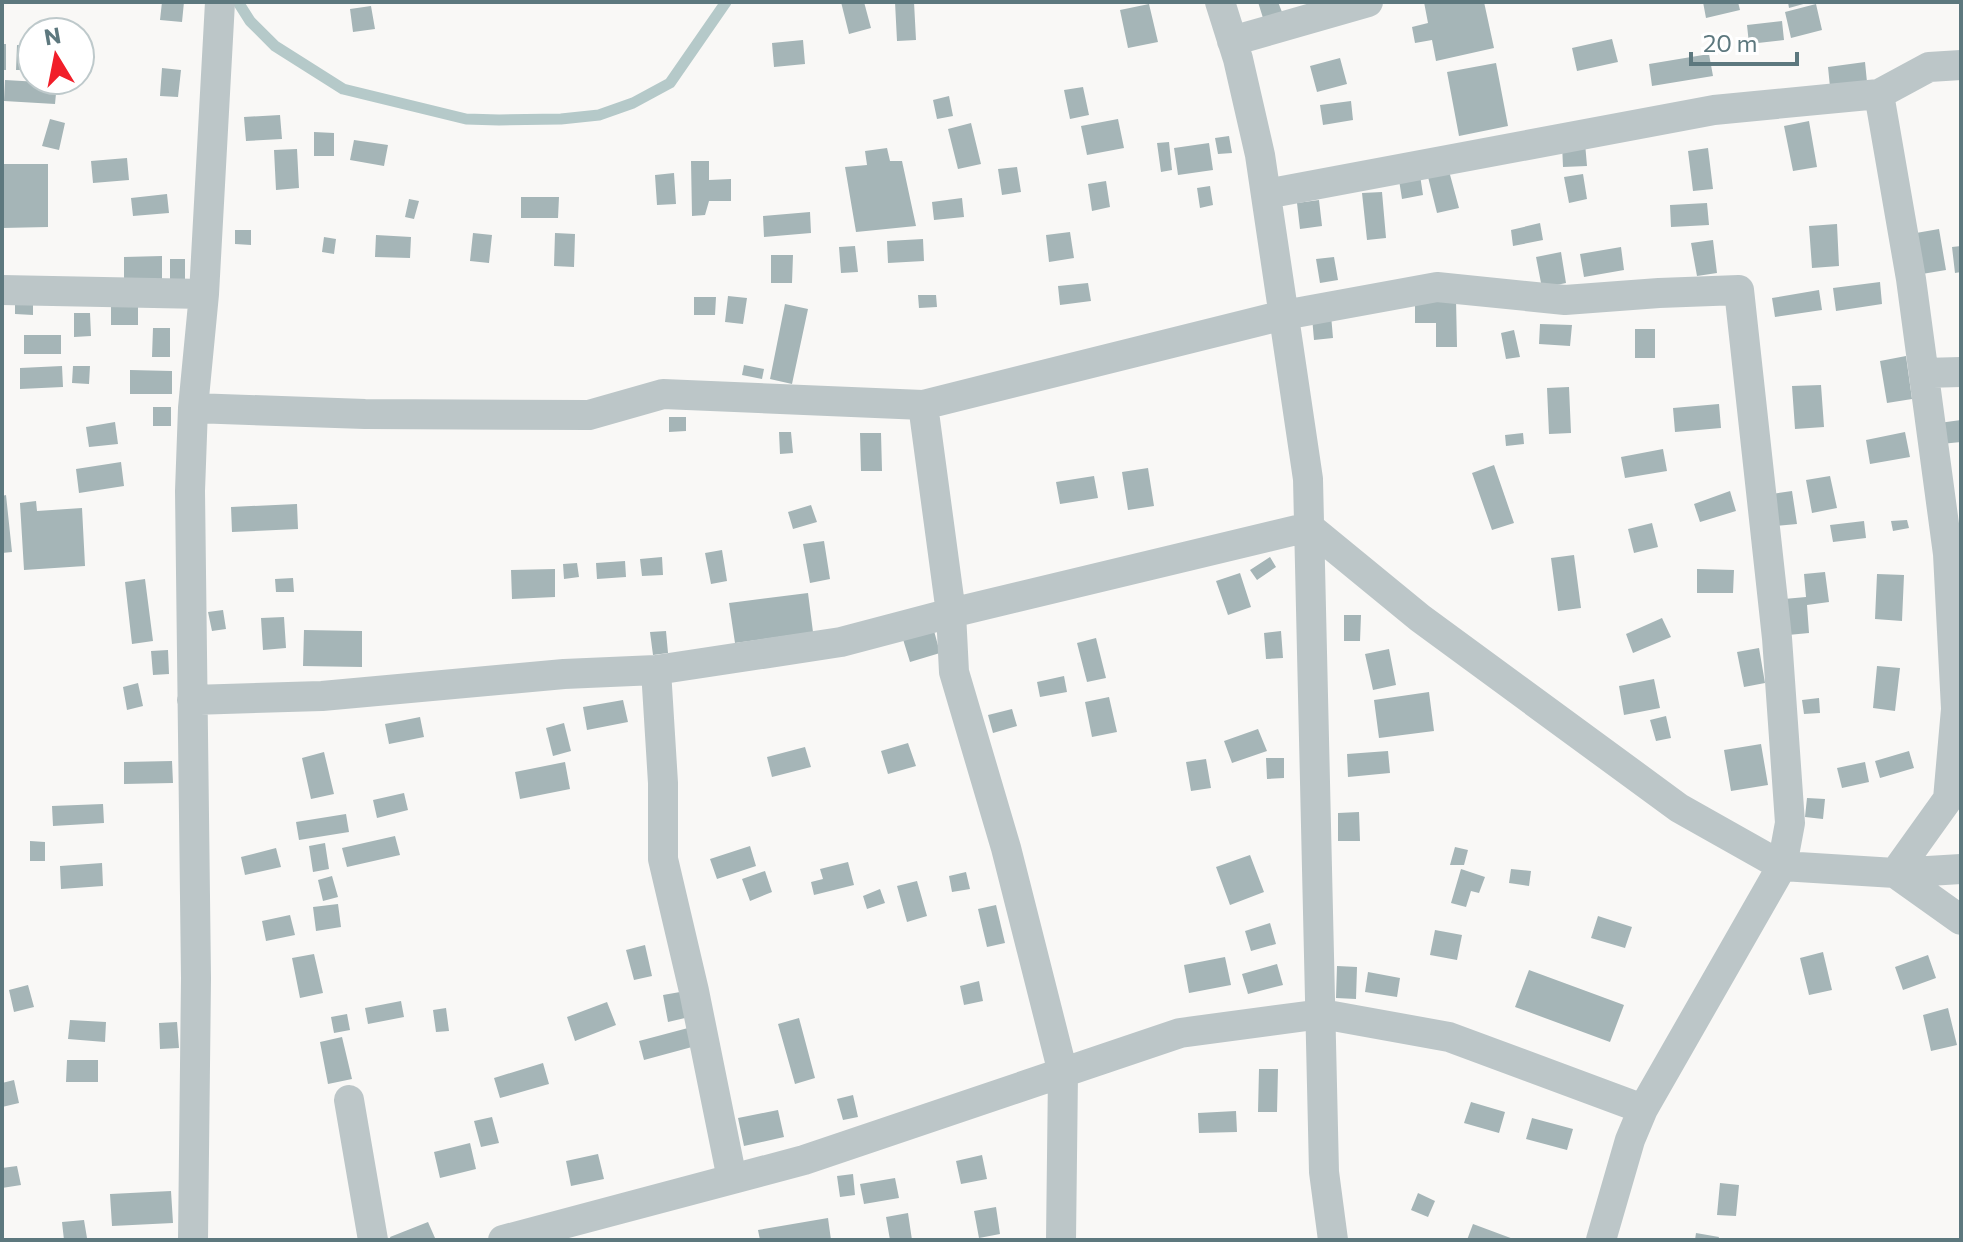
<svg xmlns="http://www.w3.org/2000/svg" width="1963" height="1242" font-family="Commissioner,sans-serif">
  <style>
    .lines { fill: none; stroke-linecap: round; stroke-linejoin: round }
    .stream { stroke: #b5c9c9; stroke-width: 11 }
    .building { fill: #a5b5b7 }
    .street { stroke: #bcc6c8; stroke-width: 30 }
  </style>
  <rect width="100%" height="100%" fill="#f9f8f6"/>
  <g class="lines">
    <path class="stream" d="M238,2L250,21L275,46L343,89L466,119L499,120L561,119L599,115L633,103L670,83L726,2"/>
  </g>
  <path class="building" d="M162,2H184L182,22L160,20Z
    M841,2H864L871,28L849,34Z
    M895,2H914L916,40L897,41Z
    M1258,2H1278L1282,12L1263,18Z
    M1424,2H1484L1494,48L1436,61L1432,40L1415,43L1412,27L1428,23Z
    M1703,2H1738L1740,10L1706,18Z
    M1788,2H1807V3L1789,8Z
    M1149,4L1158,42L1128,48L1120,10Z
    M1816,4L1822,30L1791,38L1785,12Z
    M371,6L375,29L353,32L350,9Z
    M1782,21L1784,40L1749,44L1747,25Z
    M1612,39L1618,62L1577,71L1572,48Z
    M803,40L805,64L774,67L772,43Z
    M2,44H6V70H2Z
    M17,45L32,46V70H16Z
    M1709,54L1713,76L1652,86L1649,64Z
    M1340,58L1347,84L1317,92L1310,66Z
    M1865,62L1867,82L1830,87L1828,67Z
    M1496,63L1508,126L1459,136L1447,72Z
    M162,68L181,70L178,97L160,96Z
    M5,80L57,83L55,104L4,101Z
    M1083,87L1089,115L1070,119L1064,90Z
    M949,96L953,116L937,119L933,100Z
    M1351,101L1353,120L1323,125L1320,105Z
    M280,115L282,139L246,141L244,117Z
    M50,119L65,123L59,150L42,146Z
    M1118,119L1124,148L1087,155L1081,126Z
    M1809,121L1817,167L1793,171L1784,126Z
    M971,123L981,164L958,169L948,129Z
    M314,132L334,133V156H314Z
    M1229,136L1232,153L1218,154L1215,138Z
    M354,140L388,145L384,166L350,160Z
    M1169,142L1172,170L1161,172L1157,143Z
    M1209,143L1213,170L1178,175L1174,148Z
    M1585,143L1587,166L1563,167L1562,144Z
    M887,148L890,161H902L916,226L856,232L845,167L867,165L865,151Z
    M1708,148L1713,189L1693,191L1688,151Z
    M297,149L299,188L276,190L274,150Z
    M127,158L129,180L93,183L91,161Z
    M691,161H709V180L731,179V201H709L705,215L692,216Z
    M2,164H48V227L2,228Z
    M1017,167L1021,192L1002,195L998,169Z
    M1449,171L1459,208L1437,213L1428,177Z
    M674,173L676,204L657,205L655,175Z
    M1583,174L1587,199L1569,203L1564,177Z
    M1420,175L1423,195L1402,199L1399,180Z
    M1106,181L1110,207L1092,211L1088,184Z
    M1210,186L1213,205L1200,208L1197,188Z
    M1382,192L1386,238L1367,240L1362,193Z
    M167,194L169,213L133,216L131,198Z
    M521,197H559L558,218H521Z
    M962,198L964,217L934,220L932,202Z
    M409,199L419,201L414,219L405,217Z
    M1319,200L1322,226L1300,229L1297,203Z
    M1707,203L1709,225L1671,227L1670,205Z
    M810,212L811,233L764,237L763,216Z
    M1540,223L1543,240L1513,246L1511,230Z
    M1837,224L1839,266L1812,268L1809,226Z
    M1939,229L1946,270L1922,274L1916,233Z
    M235,230H251V245L235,244Z
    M1070,232L1074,258L1049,262L1046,235Z
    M473,233L492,235L489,263L470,261Z
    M555,233L575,234L574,267L554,266Z
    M376,235L411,237L410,258L375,257Z
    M324,237L336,239L334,254L322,252Z
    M923,239L924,261L888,263L887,241Z
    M1713,240L1717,273L1697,276L1691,243Z
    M855,246L858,272L841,273L839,247Z
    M1961,246V272L1955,273L1952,247Z
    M1621,247L1624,270L1584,277L1580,254Z
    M1561,252L1566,283L1542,288L1536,257Z
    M771,255H793L792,283H771Z
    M162,256V279H124V257Z
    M1334,257L1338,280L1320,283L1316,259Z
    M170,259H185V283H170Z
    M1880,282L1882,304L1836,311L1833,288Z
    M1088,283L1091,301L1060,305L1058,286Z
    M1819,290L1822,310L1775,317L1772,298Z
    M918,295H936L937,307L919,308Z
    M728,296L747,298L743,324L725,322Z
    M694,297H716L715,315H694Z
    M15,299L33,300V315L15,314Z
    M1456,299L1457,347H1436V323H1415V300Z
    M785,304L808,309L792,384L770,379Z
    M111,305H138V325H111Z
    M74,313H90L91,336L74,337Z
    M1331,315L1333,338L1314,340L1312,317Z
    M1540,324L1572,325L1570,346L1539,344Z
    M153,328H170V357H152Z
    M1635,329H1655V358H1635Z
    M1514,330L1520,357L1506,359L1501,333Z
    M24,335H61V354H24Z
    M1906,356L1912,399L1887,403L1880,361Z
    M744,365L764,369L762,379L742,375Z
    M62,366L63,387L20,389V368Z
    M73,366H90L89,384L72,383Z
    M130,370L172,371V394H130Z
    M1821,385L1824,427L1795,429L1792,386Z
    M1569,387L1571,433L1549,434L1547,388Z
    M1719,404L1721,428L1675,432L1673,408Z
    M153,407H171V426H153Z
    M669,417H686V431L669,432Z
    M1961,420V442L1941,444L1939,423Z
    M115,422L118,444L89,447L86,427Z
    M779,432H791L793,453L780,454Z
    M1905,432L1910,457L1870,464L1866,440Z
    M860,433H881L882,471H861Z
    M1523,433L1524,444L1506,446L1505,435Z
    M1663,449L1667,471L1625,478L1621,457Z
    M121,462L124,486L79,493L76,469Z
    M1494,465L1514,523L1492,530L1472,473Z
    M1148,468L1154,506L1128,510L1122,472Z
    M1094,476L1098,498L1060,504L1056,482Z
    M1830,476L1837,508L1812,513L1806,480Z
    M1730,491L1736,511L1700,522L1694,504Z
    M1792,491L1797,524L1776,526L1772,494Z
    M6,495L12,552L2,553V496Z
    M36,501L37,511L82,508L85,566L24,570L20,503Z
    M297,504L298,529L232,532L231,507Z
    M811,505L817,522L793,529L788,512Z
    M1907,520L1909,528L1893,531L1891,521Z
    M1864,521L1866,538L1833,542L1830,525Z
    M1652,523L1658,547L1634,553L1628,529Z
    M824,541L830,579L810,583L803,544Z
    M722,550L727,581L711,584L705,553Z
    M1574,555L1581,608L1558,611L1551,558Z
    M662,557L663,575L642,576L640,559Z
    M1270,557L1276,567L1257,580L1250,570Z
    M625,561L626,577L597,579L596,563Z
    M577,563L579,577L564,579L563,564Z
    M555,569V597L512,599L511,570Z
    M1697,569L1734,570L1733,593H1697Z
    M1825,572L1829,602L1807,605L1809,633L1788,635L1784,599L1806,597L1804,574Z
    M1240,573L1251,607L1228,615L1216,581Z
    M1877,574L1904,575L1902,621L1875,619Z
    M293,578L294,592H276L275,579Z
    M145,579L153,641L132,644L125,582Z
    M808,593L813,632L735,643L729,603Z
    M223,610L226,629L212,631L208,612Z
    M1344,615H1361L1360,641H1344Z
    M284,617L286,648L263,650L261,618Z
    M1662,618L1671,637L1633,653L1626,634Z
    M933,627L940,653L910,662L902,636Z
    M304,630L362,631V667L303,666Z
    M666,631L668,653L653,655L650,632Z
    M1281,631L1283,658L1266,659L1264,633Z
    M1096,638L1106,678L1087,682L1077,643Z
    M1759,648L1765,683L1744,687L1737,652Z
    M1389,649L1396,685L1373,690L1365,654Z
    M168,650L169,674L153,675L151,651Z
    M1877,666L1900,668L1895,711L1873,708Z
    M1064,676L1067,692L1040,697L1037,682Z
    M1654,679L1660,708L1624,715L1619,686Z
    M138,683L143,706L127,710L123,687Z
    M1429,692L1434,731L1379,738L1374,700Z
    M1109,697L1117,732L1092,737L1085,702Z
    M1819,698L1820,713L1804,714L1802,700Z
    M623,700L628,722L587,730L583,707Z
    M1012,709L1017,726L993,733L988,715Z
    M1666,716L1671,738L1656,741L1650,720Z
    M420,717L424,737L389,744L385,724Z
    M564,723L571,751L553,756L546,728Z
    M1258,729L1267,751L1232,763L1224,741Z
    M908,743L916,766L888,774L881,751Z
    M1761,744L1768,785L1731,791L1724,750Z
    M805,747L811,767L772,777L767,757Z
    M1388,751L1390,773L1348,777L1347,754Z
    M1909,751L1914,768L1880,778L1875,761Z
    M324,752L334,794L311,799L302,758Z
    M1266,758H1284V778L1267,779Z
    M1206,759L1211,788L1191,791L1186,762Z
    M172,761L173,783L124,784V762Z
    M565,762L570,789L520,799L515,772Z
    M1865,762L1869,782L1842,788L1837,768Z
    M404,793L408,810L377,818L373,800Z
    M1807,798L1825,799L1823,819L1805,817Z
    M103,804L104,823L53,826L52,806Z
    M1359,812L1360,841H1338V813Z
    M346,814L349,832L299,840L296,822Z
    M395,836L400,855L347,867L342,848Z
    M30,841L45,842V861H30Z
    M325,843L329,869L313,872L309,846Z
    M750,846L756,866L717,879L710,859Z
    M1455,847L1468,850L1464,865H1450Z
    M276,848L281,867L245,875L241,857Z
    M1250,855L1264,892L1230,905L1216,867Z
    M848,862L854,885L814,895L811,882L823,879L820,869Z
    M102,863L103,886L61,889L60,866Z
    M1461,869L1485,877L1479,893L1471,891L1466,907L1451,903Z
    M1511,869L1531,871L1529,886L1509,883Z
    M765,871L772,892L750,901L742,879Z
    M966,872L970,889L952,892L949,876Z
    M332,876L338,897L323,901L318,880Z
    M917,881L927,916L907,922L897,886Z
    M880,889L885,903L867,909L863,896Z
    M338,904L341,927L316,931L313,907Z
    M996,905L1005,943L987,947L978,909Z
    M290,915L295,935L266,941L262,921Z
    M1598,916L1632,927L1625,948L1591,938Z
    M1270,923L1276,944L1251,951L1245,931Z
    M1435,930L1462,935L1457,960L1430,955Z
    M645,945L652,976L634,980L626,950Z
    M1823,952L1832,990L1809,995L1800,958Z
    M314,954L323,993L300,998L292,958Z
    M1928,955L1936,978L1903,990L1895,967Z
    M1225,957L1231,985L1189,993L1184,965Z
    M1277,964L1283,985L1248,994L1242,974Z
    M1337,966L1357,967L1356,999L1336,998Z
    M1529,970L1624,1005L1610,1042L1515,1007Z
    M1368,972L1400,978L1397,997L1365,992Z
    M979,981L983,1001L964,1005L960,986Z
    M28,985L34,1007L14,1012L9,990Z
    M680,992L685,1018L668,1022L663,995Z
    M401,1001L404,1017L368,1024L365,1008Z
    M607,1002L616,1025L575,1041L567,1017Z
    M446,1008L449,1031L436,1032L433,1010Z
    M1948,1008L1957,1045L1931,1051L1923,1015Z
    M347,1014L350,1030L334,1033L331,1017Z
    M799,1018L815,1078L795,1084L778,1024Z
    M70,1020L106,1022L105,1042L68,1039Z
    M177,1022L179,1048L160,1049L159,1023Z
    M688,1028L692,1047L644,1060L639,1041Z
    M342,1037L352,1079L328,1084L320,1042Z
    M67,1060H98V1082H66Z
    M543,1063L549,1084L500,1098L494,1078Z
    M1259,1069H1278L1277,1112H1258Z
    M14,1080L19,1103L2,1107V1083Z
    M853,1095L858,1117L843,1120L837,1099Z
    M1471,1102L1505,1112L1499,1133L1464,1123Z
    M778,1110L784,1137L744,1146L738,1118Z
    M1236,1111L1237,1132L1199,1133L1198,1113Z
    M492,1117L499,1143L481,1147L474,1121Z
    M1532,1118L1573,1129L1567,1150L1526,1139Z
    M470,1143L476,1169L440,1178L434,1152Z
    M598,1154L604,1179L571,1186L566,1161Z
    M982,1155L987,1179L961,1184L956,1161Z
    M17,1166L21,1185L2,1188V1168Z
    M853,1174L855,1195L840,1197L837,1176Z
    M895,1178L899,1198L864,1204L860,1184Z
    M1720,1183L1739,1185L1736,1216L1717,1215Z
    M171,1191L173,1223L112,1226L110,1194Z
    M1418,1193L1435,1201L1428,1217L1411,1210Z
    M996,1207L1000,1234L979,1238L974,1211Z
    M908,1213L912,1240H890L886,1217Z
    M828,1218L831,1240H760L758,1230Z
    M84,1220L87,1238L64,1240L62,1222Z
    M428,1222L435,1238L431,1240H391L390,1237Z
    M1473,1224L1516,1240H1467Z
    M1696,1233L1719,1237L1718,1240H1695Z"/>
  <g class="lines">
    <path class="street" d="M1220,2L1238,59L1260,155L1308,479L1324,1172L1333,1240
      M1232,41L1368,2
      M1879,94L1911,279L1948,554L1956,709L1948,799L1895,873
      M1266,194L1714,110L1879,94L1929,67L1961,65
      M2,290L204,294L220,2
      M1924,373L1961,372
      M923,405L951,613L954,672L1006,848L1063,1073L1061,1240
      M193,408L365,414L589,415L663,394L923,405L1284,315L1437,287L1565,300L1659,293L1739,290L1777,638L1790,823L1782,866L1643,1109L1630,1140L1601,1240
      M656,670L663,783V859L694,991L732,1179
      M192,700L322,696L564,674L656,670L841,642L951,613L1309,527L1420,618L1679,808L1782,866L1895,873L1961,920
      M1895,873L1961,869
      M349,1100L373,1240
      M193,1240L196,978L190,491L193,408L204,294
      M503,1240L804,1160L1180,1033L1322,1014L1449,1037L1643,1109"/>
  </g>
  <rect width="1963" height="1242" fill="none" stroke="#5d787e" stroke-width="8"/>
  <g transform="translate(56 56) rotate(350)"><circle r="38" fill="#ffffff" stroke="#bec9cb" stroke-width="2"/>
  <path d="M0-6L14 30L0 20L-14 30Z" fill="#f11e29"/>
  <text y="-12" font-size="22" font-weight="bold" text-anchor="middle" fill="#5d787e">N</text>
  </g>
  <path d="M1691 52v12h106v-12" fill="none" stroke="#5d787e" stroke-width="4"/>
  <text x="1703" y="52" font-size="24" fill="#5d787e" stroke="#ffffff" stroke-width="6" paint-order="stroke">20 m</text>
</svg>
